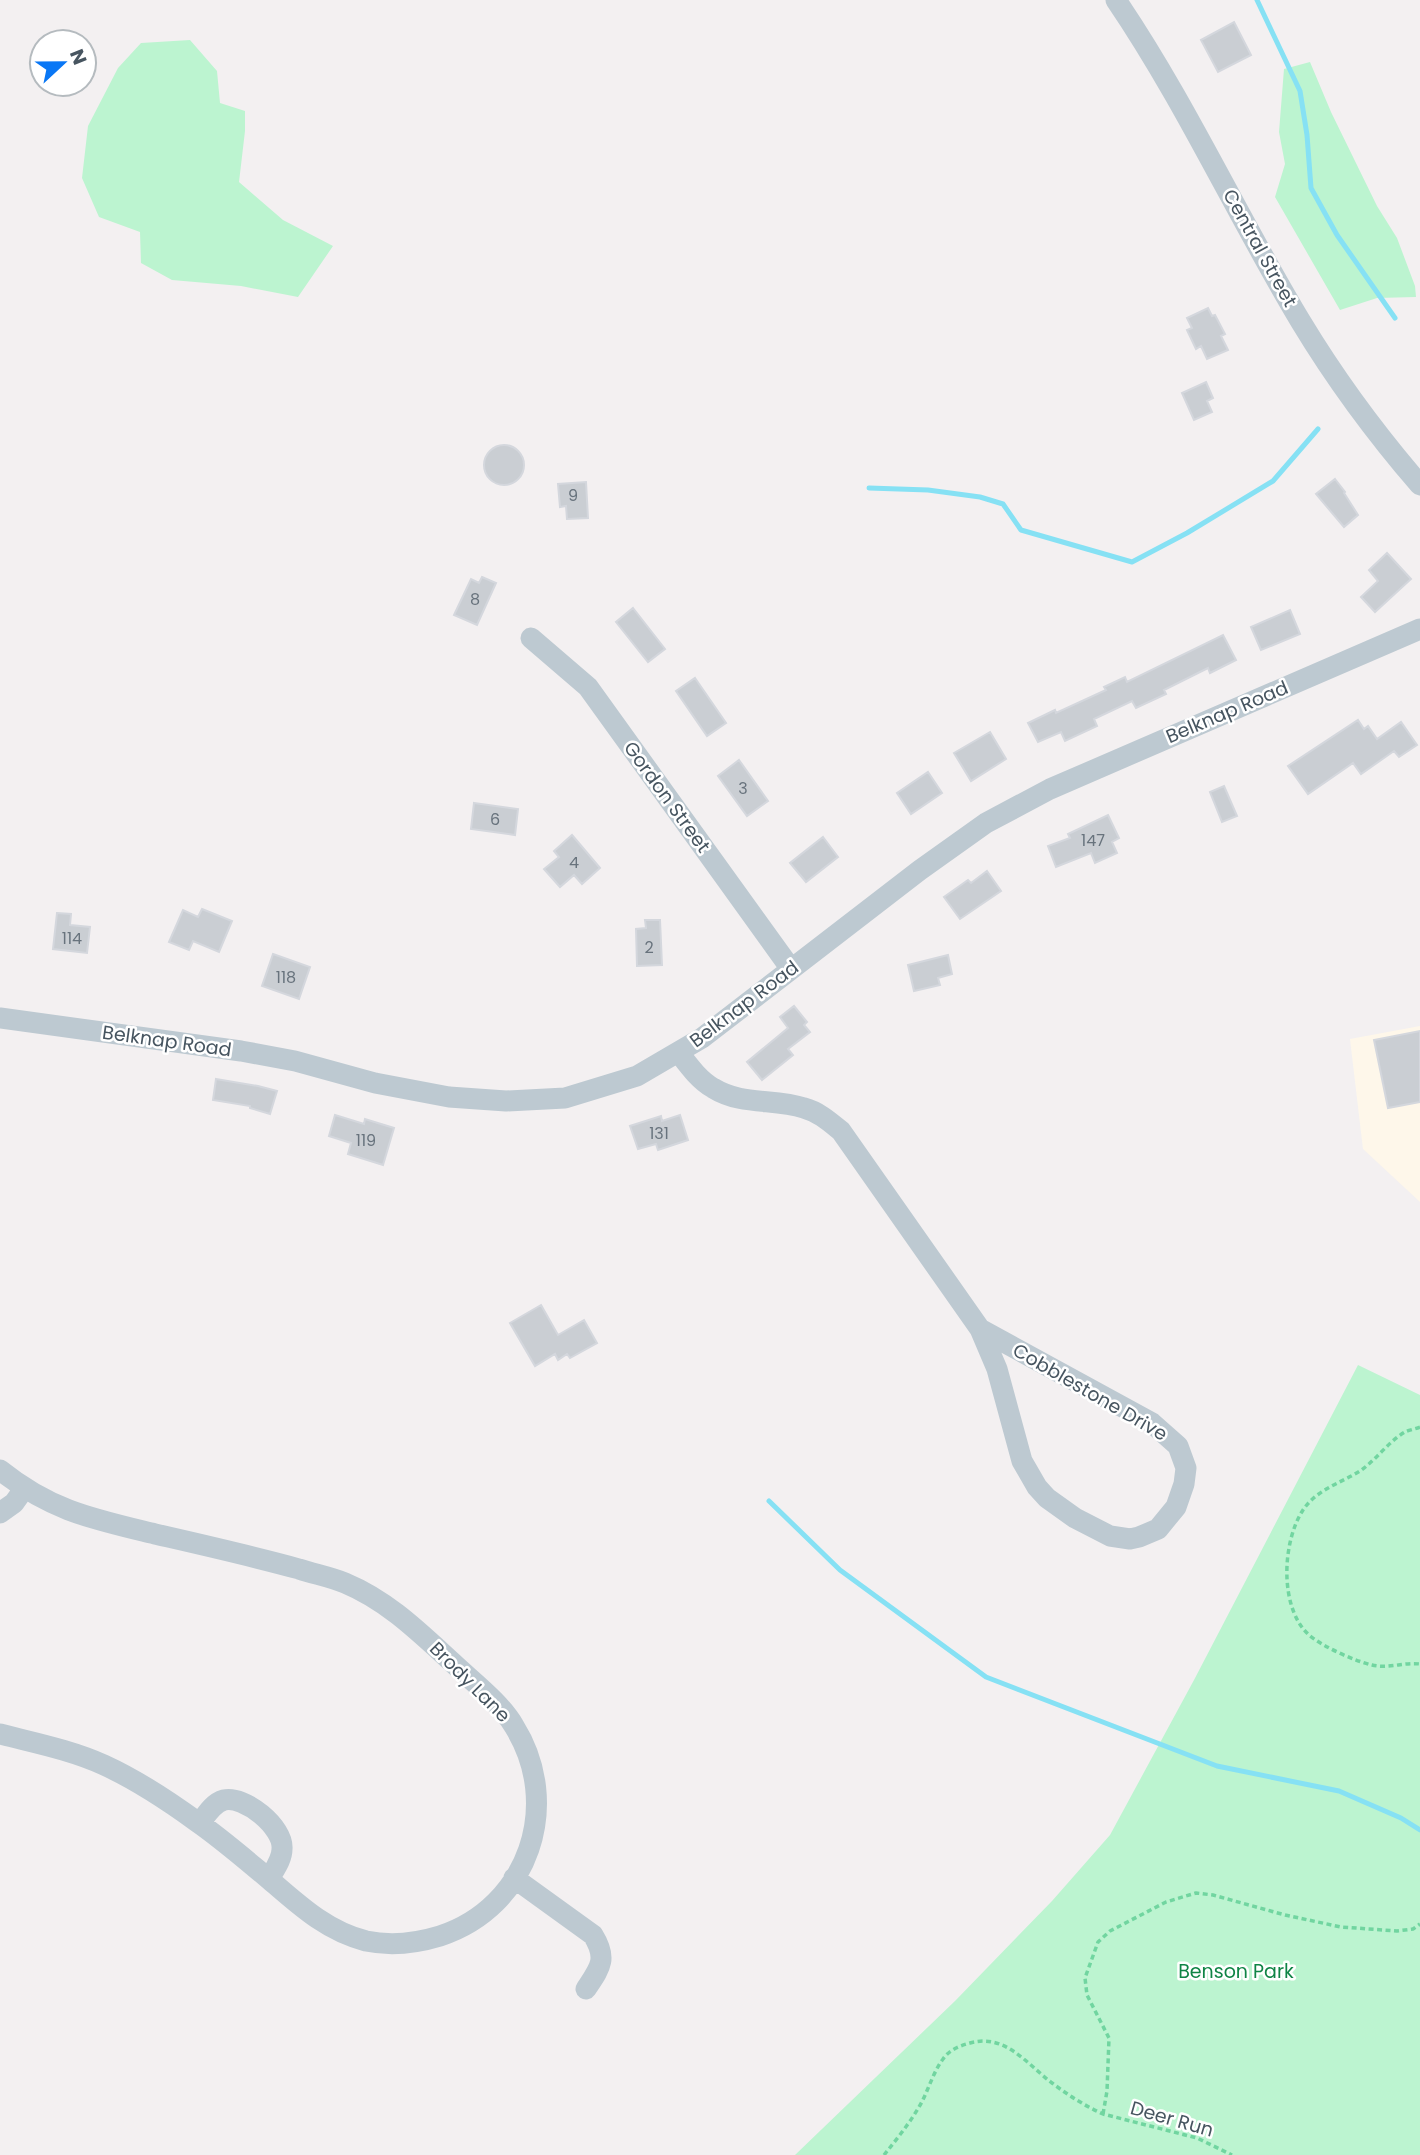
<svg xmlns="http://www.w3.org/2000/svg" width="1420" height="2155" font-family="Poppins,sans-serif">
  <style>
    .commercial { fill: #fef7ea }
    .green { fill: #bcf4d0 }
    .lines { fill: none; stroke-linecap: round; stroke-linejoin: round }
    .stream { stroke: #86e1f4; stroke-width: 5 }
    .building { fill: #caced3; stroke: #d4d7dd; stroke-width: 2 }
    .path { stroke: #71d5a0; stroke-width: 3.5; stroke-dasharray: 5 3.5; stroke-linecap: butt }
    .minor { stroke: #bdc9d1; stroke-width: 21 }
    .labels { text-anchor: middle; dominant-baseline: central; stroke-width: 5; stroke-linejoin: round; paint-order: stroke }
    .number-label { font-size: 16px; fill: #68737d }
    .street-label { font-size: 19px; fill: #475560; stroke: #fff }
    .park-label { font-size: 19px; fill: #0f8445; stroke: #fff }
  </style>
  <rect width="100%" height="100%" fill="#f3f0f1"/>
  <path class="commercial" d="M1420,1026V1202L1363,1149L1350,1039Z"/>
  <path class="green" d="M190,40L217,71L220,103L245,111V131L239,182L283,220L333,246L298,297L241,286L172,280L141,263L140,232L99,217L82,178L88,126L118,68L141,43Z
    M1310,62L1331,112L1377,206L1397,238L1415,286L1416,297L1377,298L1340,310L1275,197L1285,164L1279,132L1284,69Z
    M1358,1365L1420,1395V2155H795L955,2001L1052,1901L1110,1835L1194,1680Z"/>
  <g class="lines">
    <path class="stream" d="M1257,0L1300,91L1307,135L1311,188L1337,235L1395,318
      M869,488L928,490L980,497L1003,504L1021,530L1132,562L1187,533L1273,481L1318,429
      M769,1501L840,1570L986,1677L1217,1766L1339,1791L1401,1818L1420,1830"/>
  </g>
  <path class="building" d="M1234,22L1251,55L1218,72L1201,40Z
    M1208,308L1212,316L1215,315L1225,334L1221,336L1228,350L1207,359L1201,346L1196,349L1187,330L1192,328L1187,318Z
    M1206,382L1213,398L1207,401L1212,412L1194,420L1182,393Z
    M484 465a20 20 0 1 1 40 0a20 20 0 1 1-40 0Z
    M1335,479L1345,492L1344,493L1358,515L1344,527L1316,494Z
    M586,482L588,518L567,519L566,506L560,507L558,484Z
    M1387,553L1411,579L1375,612L1361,597L1378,581L1369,570Z
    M482,577L496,583L477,625L454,615L471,579L479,583Z
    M633,608L665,649L648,662L616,622Z
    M1290,610L1300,634L1261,650L1251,627Z
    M1223,635L1236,660L1210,673L1208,668L1164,690L1166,694L1136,708L1132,701L1094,719L1097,726L1065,741L1061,732L1038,742L1028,723L1055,710L1056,713L1106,690L1104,687L1125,677L1127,682Z
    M695,678L726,723L707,736L676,691Z
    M1358,720L1364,729L1368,726L1377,739L1401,722L1417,745L1399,757L1394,751L1361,774L1353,763L1308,794L1288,766Z
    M990,732L1006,759L971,781L954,753Z
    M739,760L768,801L747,816L718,776Z
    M928,772L942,793L911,814L897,793Z
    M1224,786L1237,816L1222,822L1210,792Z
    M474,803L518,809L515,835L471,829Z
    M1108,815L1119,838L1112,842L1117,853L1095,863L1091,853L1056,867L1048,846L1070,838L1068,834Z
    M572,835L600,868L582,884L574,875L560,887L544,869L559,857L554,851Z
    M823,837L838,857L806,882L790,863Z
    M987,871L1001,891L960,919L944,897L968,880L971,883Z
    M202,909L232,921L219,952L193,941L189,950L169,942L183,910L198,917Z
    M57,913L71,914L70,925L90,927L87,953L53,949Z
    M645,920H660L662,965L637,966L636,929L646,928Z
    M273,954L310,967L299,999L262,986Z
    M948,955L952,974L938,978L940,985L914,991L908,965Z
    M794,1006L807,1022L804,1025L810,1032L788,1049L793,1055L762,1080L747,1062L788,1028L780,1017Z
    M1420,1031V1102L1388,1108L1374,1040Z
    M216,1079L258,1086L277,1091L270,1114L250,1108V1106L213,1100Z
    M335,1115L364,1124L365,1119L394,1128L383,1165L348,1154L351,1143L329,1136Z
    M680,1115L688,1140L658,1150L656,1144L638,1149L630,1126L661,1116L662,1121Z
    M541,1305L558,1335L584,1320L597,1343L570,1358L567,1354L558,1360L555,1354L535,1366L510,1323Z"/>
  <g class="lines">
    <path class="path" d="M1420,1427C1415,1429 1409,1430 1405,1432C1388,1442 1376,1460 1360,1471C1341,1483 1317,1489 1303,1510C1282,1542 1279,1608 1309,1635C1323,1647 1355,1661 1372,1665C1388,1669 1404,1662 1420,1664
      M1103,2114L1107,2091L1109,2038L1087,1995L1085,1978L1098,1942L1110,1931L1166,1902L1196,1893L1213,1895L1285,1915L1341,1927L1397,1931L1413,1929L1420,1924
      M884,2155C896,2140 909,2124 919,2107C928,2092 932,2074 943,2059C949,2050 959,2046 970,2043C1005,2033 1027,2064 1052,2083C1068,2095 1085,2106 1103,2114L1197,2138L1232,2155"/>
    <path class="minor" d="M1116,0C1186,103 1237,216 1301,322C1336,380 1376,434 1420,485
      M531,638L588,687L791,969
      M0,1018L241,1051L295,1061L375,1083L449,1097L506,1101L565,1098L637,1076L702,1038L920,870L986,823L1050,789L1420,629
      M679,1053C689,1066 699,1080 713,1088C742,1106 774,1098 804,1108C819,1112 830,1122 841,1131L980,1329L997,1369L1022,1461L1037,1487L1047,1498L1075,1518L1110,1536L1130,1539L1139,1537L1158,1529L1176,1507L1184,1484L1186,1468L1178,1446L1152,1423L980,1329
      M0,1470C51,1511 93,1519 155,1534C203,1545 252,1556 299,1569C314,1574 330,1577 345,1583C388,1601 419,1632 453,1663C473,1682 500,1702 514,1726C563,1804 529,1907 440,1936C417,1943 390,1946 366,1941C327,1931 300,1906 270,1880C246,1860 222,1839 196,1821C167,1800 137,1780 104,1765C71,1750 35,1743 0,1734
      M0,1513L14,1503L24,1489
      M200,1823C206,1815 213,1803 224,1800C244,1795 284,1827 282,1849C282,1860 274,1870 269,1879
      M514,1878L593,1935C608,1959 600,1968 586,1989"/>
  </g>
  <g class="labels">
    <g class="number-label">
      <text x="573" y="495">9</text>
      <text x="475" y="599">8</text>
      <text x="743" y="788">3</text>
      <text x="495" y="819">6</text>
      <text x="1093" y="840">147</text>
      <text x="574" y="862">4</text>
      <text x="72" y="938">114</text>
      <text x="649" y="947">2</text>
      <text x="286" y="977">118</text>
      <text x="659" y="1133">131</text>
      <text x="366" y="1140">119</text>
    </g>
    <g class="street-label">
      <text transform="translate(1260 248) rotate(61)">Central Street</text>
      <text transform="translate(1227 712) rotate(-23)">Belknap Road</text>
      <text transform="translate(667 797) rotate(54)">Gordon Street</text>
      <text transform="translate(744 1004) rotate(-37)">Belknap Road</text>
      <text transform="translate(167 1041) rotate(8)">Belknap Road</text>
      <text transform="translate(1090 1392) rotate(30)">Cobblestone Drive</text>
      <text transform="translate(470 1682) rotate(45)">Brody Lane</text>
      <text transform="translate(1172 2119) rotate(16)">Deer Run</text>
    </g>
    <g class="park-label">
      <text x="1236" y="1971">Benson Park</text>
    </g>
  </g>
  <g transform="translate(63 63) rotate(68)"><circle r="33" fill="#ffffff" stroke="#b5bbbf" stroke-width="2"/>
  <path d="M0-5L12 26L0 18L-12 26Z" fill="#0977f5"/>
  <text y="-10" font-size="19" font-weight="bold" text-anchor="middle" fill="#475560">N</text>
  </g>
</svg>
